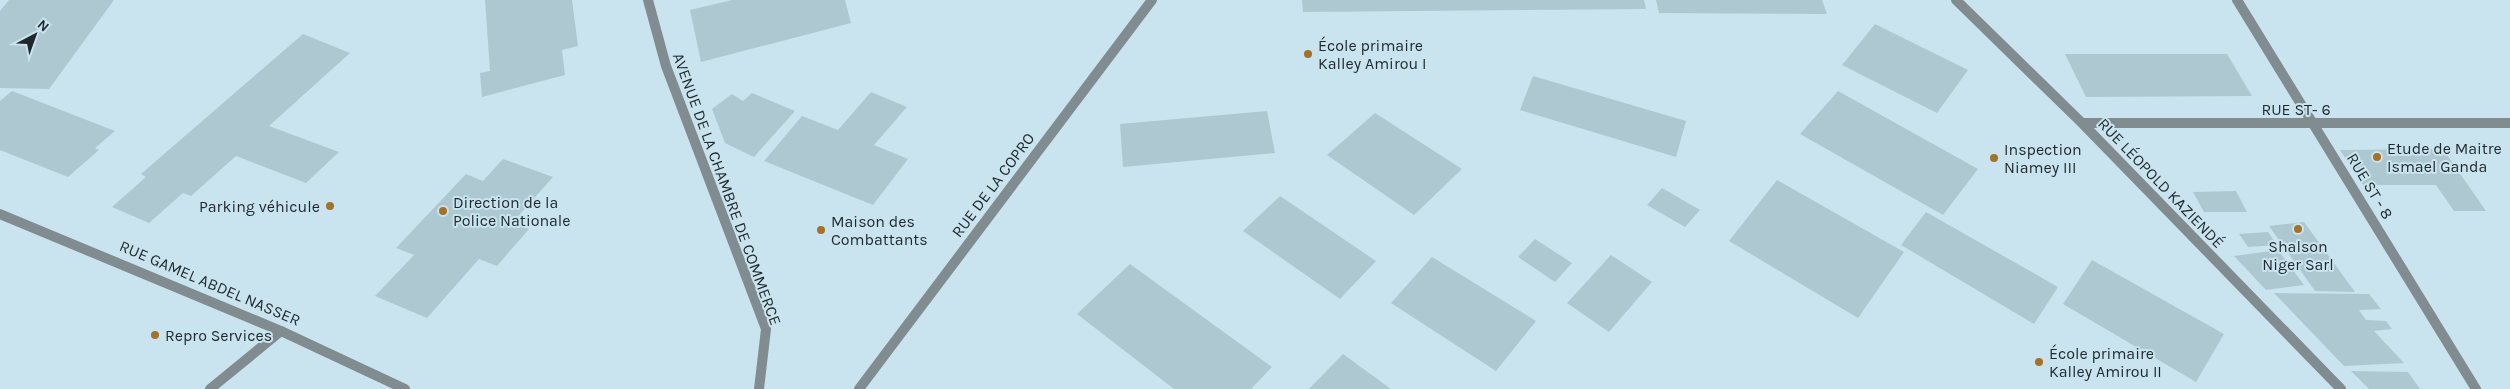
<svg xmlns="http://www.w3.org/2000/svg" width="2510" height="389" font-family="Karla,sans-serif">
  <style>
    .building { fill: #aec8d2 }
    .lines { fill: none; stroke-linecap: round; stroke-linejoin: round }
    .minor { stroke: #818c90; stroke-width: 10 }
    .tertiary { stroke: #818c90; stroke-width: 10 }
    .poi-dot { fill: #a57129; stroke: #c9e4ee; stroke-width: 2 }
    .labels { text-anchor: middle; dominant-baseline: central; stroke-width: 4; stroke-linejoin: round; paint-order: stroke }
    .poi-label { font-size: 16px; fill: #1f292d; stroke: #c9e4ee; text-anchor: start }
    .street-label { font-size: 16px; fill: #1f292d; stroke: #c9e4ee }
  </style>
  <rect width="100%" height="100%" fill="#c9e4ee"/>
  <path class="building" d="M9,0H114L49,89L0,88V11Z
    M485,0H572L578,46L562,50L565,75L482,97L480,73L490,71Z
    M732,0H845L851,23L701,62L690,10Z
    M1302,0H1644L1646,9L1303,12Z
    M1656,0H1822L1827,14L1659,13Z
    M1875,24L1968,70L1937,113L1842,65Z
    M303,34L350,53L269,126L339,152L306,183L236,156L191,196L183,193L149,223L112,207L146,177L141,174Z
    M2065,54H2227L2252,96L2086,97Z
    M1533,76L1686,121L1676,157L1520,110Z
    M12,91L115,131L95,148L99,150L68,177L0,150V101Z
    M1838,91L1978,169L1943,215L1800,134Z
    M871,92L907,107L874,145L908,159L873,205L764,161L802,116L838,130Z
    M752,93L795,111L754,157L725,143L712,109L732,94L743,101Z
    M1267,111L1275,153L1123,167L1120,124Z
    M1375,113L1462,169L1414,215L1327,155Z
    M2443,149L2486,211H2454L2436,185H2363L2340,150Z
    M503,159L553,177L512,223L529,229L497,266L479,259L427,318L375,296L414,255L396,248L466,174L483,181Z
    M1777,180L1904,252L1858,318L1729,241Z
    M1662,188L1700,210L1685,227L1647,205Z
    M2236,191L2247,212H2204L2193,192Z
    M1280,196L1376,261L1340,299L1243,231Z
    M1926,212L2058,287L2034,324L1901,245Z
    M2304,222L2355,292L2315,291L2269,226Z
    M2268,232L2277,245L2248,247L2239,234Z
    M1535,239L1572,263L1555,282L1518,257Z
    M2278,250L2304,285L2266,290L2234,256Z
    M1611,255L1652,282L1609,332L1567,303Z
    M1432,257L1536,321L1496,371L1391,303Z
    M2092,260L2224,334L2196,382L2063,304Z
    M1130,264L1272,367L1251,389H1174L1077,314Z
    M2274,293L2369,294L2381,309L2359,310L2366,320L2386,321L2392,329L2374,331L2404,363L2344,366Z
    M1343,354L1391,389H1309Z
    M2351,371L2408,372L2420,389H2369Z"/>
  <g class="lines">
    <path class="minor" d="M1956,0L2082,123L2341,389
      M2237,0L2476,389
      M2082,123H2510
      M210,389L281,331"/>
    <path class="tertiary" d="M648,0L666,66L766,329L759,389
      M0,214L281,331L405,389
      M859,389L1152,0"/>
  </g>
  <g class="poi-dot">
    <circle cx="1308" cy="54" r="5"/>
    <circle cx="2377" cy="157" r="5"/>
    <circle cx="1994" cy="158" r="5"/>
    <circle cx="330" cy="206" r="5"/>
    <circle cx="443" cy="211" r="5"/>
    <circle cx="2298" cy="229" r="5"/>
    <circle cx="821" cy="230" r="5"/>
    <circle cx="155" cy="335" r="5"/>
    <circle cx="2039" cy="362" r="5"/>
  </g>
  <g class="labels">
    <g class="poi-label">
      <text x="1318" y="45">École primaire<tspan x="1318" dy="18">Kalley Amirou I</tspan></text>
      <text x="2387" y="148">Etude de Maitre<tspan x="2387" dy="18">Ismael Ganda</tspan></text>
      <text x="2004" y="149">Inspection<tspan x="2004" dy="18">Niamey III</tspan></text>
      <text x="453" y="202">Direction de la<tspan x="453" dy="18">Police Nationale</tspan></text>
      <text x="320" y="206" text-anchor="end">Parking véhicule</text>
      <text x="831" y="221">Maison des<tspan x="831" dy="18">Combattants</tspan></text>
      <text x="2298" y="246" text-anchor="middle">Shalson<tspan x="2298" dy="18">Niger Sarl</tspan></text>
      <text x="165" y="335">Repro Services</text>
      <text x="2049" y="353">École primaire<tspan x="2049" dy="18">Kalley Amirou II</tspan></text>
    </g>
    <g class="street-label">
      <text x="2296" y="109">RUE ST- 6</text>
      <text transform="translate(2161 183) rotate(46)">RUE LÉOPOLD KAZIENDÉ</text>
      <text transform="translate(993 185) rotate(-53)">RUE DE LA COPRO</text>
      <text transform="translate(2370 186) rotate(59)">RUE ST - 8</text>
      <text transform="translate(727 189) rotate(70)">AVENUE DE LA CHAMBRE DE COMMERCE</text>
      <text transform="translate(210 283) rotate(23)">RUE GAMEL ABDEL NASSER</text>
    </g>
  </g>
  <g transform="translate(35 35) rotate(41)" stroke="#c9e4ee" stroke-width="4" paint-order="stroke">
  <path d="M0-4L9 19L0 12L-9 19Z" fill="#1f292d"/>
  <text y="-8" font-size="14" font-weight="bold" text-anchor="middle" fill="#1f292d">N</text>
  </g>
</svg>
